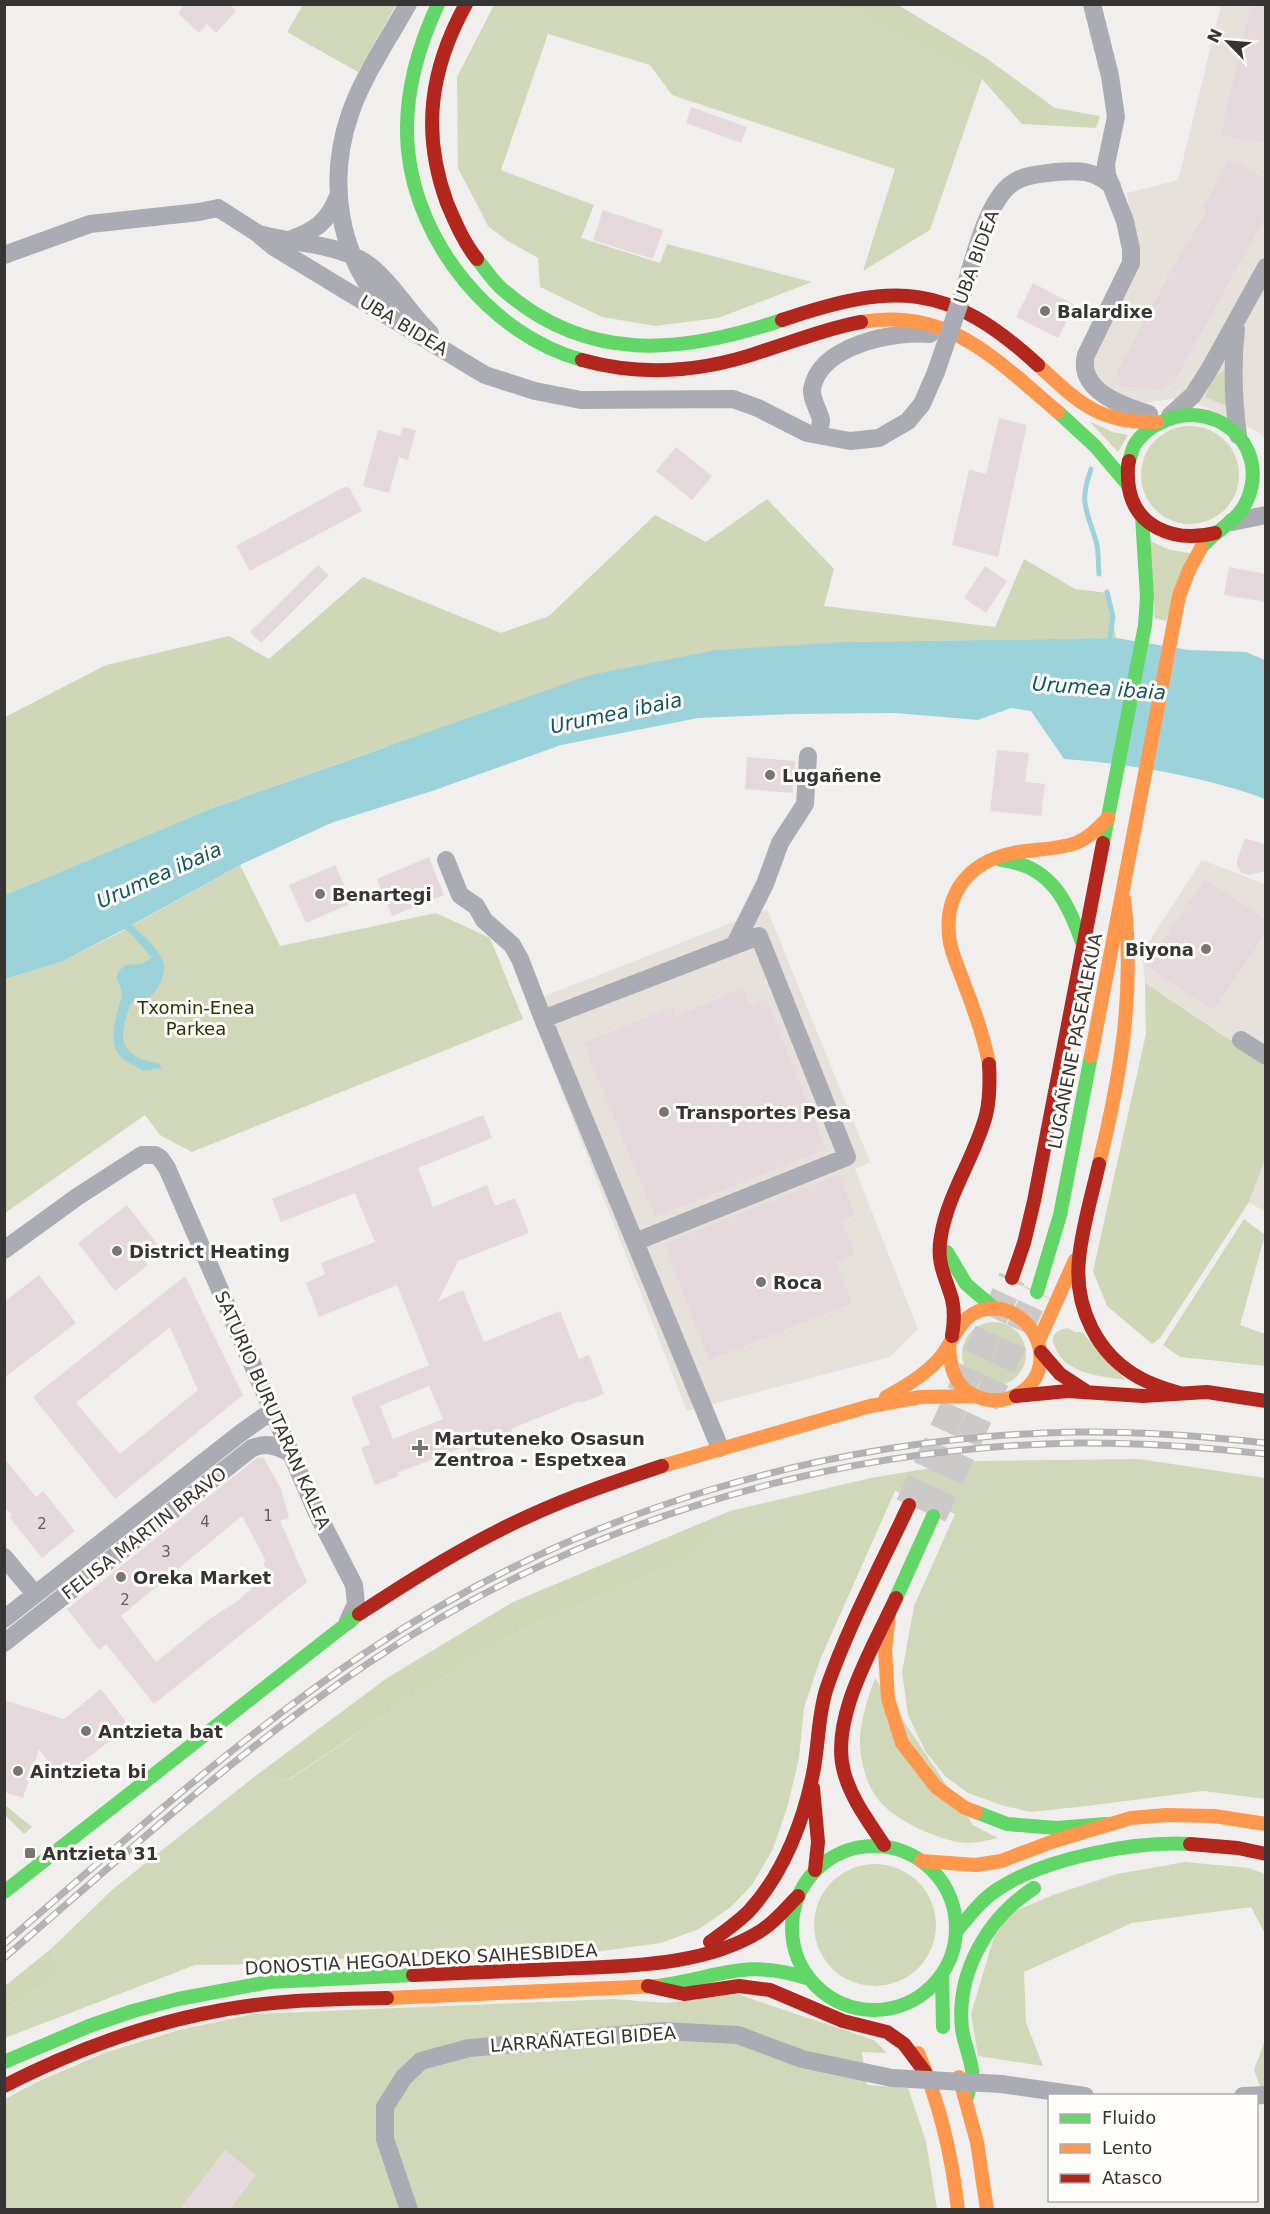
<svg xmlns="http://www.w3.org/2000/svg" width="1270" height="2214" font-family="'DejaVu Sans',sans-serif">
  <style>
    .built { fill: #e7e1dc }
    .green { fill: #d1d8ba }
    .forest { fill: #cfd7b7 }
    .water { fill: #9cd3da }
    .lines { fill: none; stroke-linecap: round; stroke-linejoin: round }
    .stream { stroke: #9cd3da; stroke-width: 5 }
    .building { fill: #e5d9dd; fill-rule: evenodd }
    .primary-tunnel { stroke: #cccac8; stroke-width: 27; stroke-dasharray: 27 14; stroke-linecap: butt }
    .street { stroke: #abacb3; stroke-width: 18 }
    .fast { stroke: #63d668; stroke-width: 14 }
    .slow { stroke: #ff974d; stroke-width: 14 }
    .jam { stroke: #b3261e; stroke-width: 14 }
    .rail-casing { stroke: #b2b2b4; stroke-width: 7 }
    .rail { stroke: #fffdfa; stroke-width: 4.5; stroke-dasharray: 14; stroke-linecap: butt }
    .street-bridge { stroke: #abacb3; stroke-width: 18 }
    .poi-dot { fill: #777675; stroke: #fffdfa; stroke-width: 2 }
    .labels { text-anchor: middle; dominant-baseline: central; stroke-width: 6; stroke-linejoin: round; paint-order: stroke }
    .number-label { font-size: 15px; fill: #635f5f }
    .street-label { font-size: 18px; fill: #363534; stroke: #fffdfa }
    .poi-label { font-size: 18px; font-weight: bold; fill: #363534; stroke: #fffdfa; text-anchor: start }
    .park-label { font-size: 18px; fill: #2b3407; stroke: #fffdfa }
    .water-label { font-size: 20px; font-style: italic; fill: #10575f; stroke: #fffdfa }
  </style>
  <rect width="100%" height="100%" fill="#f1efed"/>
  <path class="built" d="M1221,5H1265V439L1258,432L1184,397L1124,406L1081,378L1138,270L1127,193L1178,180Z
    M1202,860L1265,884V1067L1263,1062L1145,983L1142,952Z
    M767,909L870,1162L855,1169L918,1329L890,1357L687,1411L527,1003Z
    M1265,1160V1212L1249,1202Z"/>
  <path class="green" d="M842,4L982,79L930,230L863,271L895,169L672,95L650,65L548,34L501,170L594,205L581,238L660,263L667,244L812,282L718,318L655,326L602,317L540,287L538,258L506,240L488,226L458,168L457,77L494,5Z
    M303,5V4L396,5L358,72L287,32Z
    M1225,370L1230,407L1205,397L1213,378Z
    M1089,421L1113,432L1128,435L1118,452Z
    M1141 475a49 49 0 1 1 98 0a49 49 0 1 1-98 0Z
    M1150,541L1170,550L1190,553L1166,621L1155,618Z
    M240,865L280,946L436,913L490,938L523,1019L192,1152L160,1135L145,1115L5,1213V979L61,962L117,934Z
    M1244,1219L1265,1235L1240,1325L1265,1334V1366L1180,1357L1163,1345Z
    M962 1354a32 32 0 1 1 64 0a32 32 0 1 1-64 0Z
    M1068,1328L1075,1332H1082L1125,1380C1100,1376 1065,1374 1055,1347C1054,1344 1052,1342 1053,1338C1055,1331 1061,1329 1068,1328Z
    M1139,1459L1265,1478V1799L1203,1791L1087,1806L1030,1812L1001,1805L968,1793L945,1776L925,1751L908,1715L902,1672L914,1606L955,1514L895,1491L820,1660L804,1708L799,1758L788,1805L773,1849L752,1885L731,1907L699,1929L661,1943L587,1953L372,1957L265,1964L195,1965L5,2038V2010L61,1973L52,1948L113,1889L254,1777L289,1780L404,1702L518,1632L690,1558L730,1511L871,1478L972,1461Z
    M875,1678L973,1825L998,1838C988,1840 977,1843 966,1843C939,1841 893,1820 877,1798C865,1782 859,1756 860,1736C862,1716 868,1697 875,1678Z
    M6,1806L32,1827L24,1834L5,1815Z
    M1185,1862L1249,1868L1265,1874V1934L1251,1907L1132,1923L1024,1972L1026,2022L1043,2066L978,2056L971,2014L994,1937L1011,1913L1053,1895L1117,1874Z
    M814 1925a61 61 0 1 1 122 0a61 61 0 1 1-122 0Z
    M737,1994L874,2040L887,2053L862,2052L867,2085L908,2088L926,2141L937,2209L5,2210V2099L39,2081L107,2052L179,2030L253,2014L613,1999L667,2003Z
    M1265,2040V2100L1254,2070Z"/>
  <path class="forest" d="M842,5H898L986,58L1055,108L1100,116L1096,128L1022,124L982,79Z
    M767,499L834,569L824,606L995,627L1024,559L1075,589L1108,593L1116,638L847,642L382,748L210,809L5,895V717L106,665L229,636L269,659L363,577L501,633L549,616L655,515L706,542Z
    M1145,983L1263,1062L1266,1067L1265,1160L1249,1202L1160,1338L1152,1344L1107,1306L1093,1271L1146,1034Z
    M730,1511L690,1558L518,1632L404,1702L288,1780L254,1777L387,1678L513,1602Z
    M52,1948L61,1973L5,2010V1986Z"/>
  <path class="water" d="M1116,638L1189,650L1246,652L1265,660V799C1207,777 1126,763 1064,759L1031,711L1011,708L978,720L895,713L793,714L698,718L561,745L435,790L331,823L240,865L132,925C142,935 161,950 164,965C166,982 149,1006 132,1002C117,1035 118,1058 159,1063L162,1068L143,1071C136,1065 126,1063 120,1056C107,1040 117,1013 122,995C122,982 108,977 126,965L141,964L152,958L133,936L125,929L61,962L5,979V895L210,809L590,675L716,650L847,642Z"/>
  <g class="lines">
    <path class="stream" d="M1091,469C1079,503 1086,508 1096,541C1099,551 1098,563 1099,574
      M1107,592L1113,617L1109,643"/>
  </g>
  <path class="building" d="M185,4H229L236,11L216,33L207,24L199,33L178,13Z
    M1251,4H1266V144L1221,134Z
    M691,107L747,127L741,143L686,123Z
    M1229,159L1266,179V216L1173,384L1159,390L1110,385L1181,253L1207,211L1203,208Z
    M603,210L663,230L653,259L593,240Z
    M1033,283L1075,305L1058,338L1016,317Z
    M999,418L1027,425L998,557L952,545L969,470L986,474Z
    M403,427L416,430L408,460L399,457L389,493L363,486L378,430L400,436Z
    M676,447L712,476L692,500L656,471Z
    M344,487H349L362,511L250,571L236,546Z
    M318,565L329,575L261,643L250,632Z
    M985,566L1007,581L986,613L964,598Z
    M1229,567L1266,574V602L1224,595Z
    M997,750L1029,753L1025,782L1045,784L1041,816L990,811Z
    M747,757L795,761L793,793L745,789Z
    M1245,838L1266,845V871L1249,875L1242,873L1237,866V860Z
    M429,857L444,895L392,916L377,879Z
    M335,865L352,903L306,923L289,885Z
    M1204,879L1266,920V932L1213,1010L1146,965Z
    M742,988L750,1006L766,999L826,1149L655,1217L583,1043L672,1007L675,1017Z
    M483,1115L492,1138L418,1168L433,1207L487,1185L495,1206L515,1198L529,1233L458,1261L438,1301L463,1290L484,1342L560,1311L579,1359L589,1355L604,1394L581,1403L580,1401L513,1428L511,1431L514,1438L470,1456L466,1446L397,1473L399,1476L375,1485L361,1448L370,1444L351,1397L429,1365L397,1285L319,1317L306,1283L325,1274L321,1263L375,1242L355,1193L281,1222L272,1199ZM429,1386L443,1419L393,1439L380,1406Z
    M839,1174L855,1215L842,1220L855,1254L836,1262L852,1303L709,1360L664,1244Z
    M127,1205L158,1245L142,1257L148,1265L115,1291L78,1243Z
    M39,1275L76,1323L4,1378V1302Z
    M185,1276L243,1395L115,1499L33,1397ZM170,1327L198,1390L120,1454L76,1403Z
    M263,1457L281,1489L289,1518L280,1521L307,1582L154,1704L106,1644L99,1650L67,1609L257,1458ZM242,1516L266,1561L263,1562L268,1574L236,1602L211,1618L156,1662L121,1616Z
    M4,1458L36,1497L43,1491L75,1531L42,1558L10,1518L12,1515L4,1506Z
    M101,1689L129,1726L61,1779L39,1749L23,1798L4,1792V1700L64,1719Z
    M225,2150L256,2175L229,2210H179Z"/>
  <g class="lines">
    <path class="primary-tunnel" d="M909,1505L1012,1278
      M933,1516L1037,1292"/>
    <path class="street" d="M1092,4L1110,76L1116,117L1106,164L1107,175L1125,221L1131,249V263L1086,355C1077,391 1123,406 1149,414
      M263,235C300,245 346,243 376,271C396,289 410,314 430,333
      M289,240C315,231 328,222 338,196
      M4,255L90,224L199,212L218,208L257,233L274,247L485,375L535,391L581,400L733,399L758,408L807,433L850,441L879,438L908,421L922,404L936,372
      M965,287C974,259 988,195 1016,181C1028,174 1042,174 1056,172C1079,170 1094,170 1112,186
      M386,308C338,256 327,181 350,114C363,76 388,40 408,4
      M1236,329C1232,365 1233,399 1238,435
      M1170,416L1193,395L1209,370L1266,267
      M818,434C819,430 821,425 821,420C819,410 811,400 812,389C820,345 893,331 930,334
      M1232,522L1266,515
      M446,860L460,895L476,906L484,920L512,945L520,959L543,1019
      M734,946L765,884L780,843L805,804L808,756
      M1241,1040L1266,1056
      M635,1242L847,1157L759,936L543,1019L720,1448
      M4,1250L77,1197L142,1155H155L160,1158L167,1168L316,1511L354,1585L356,1604L348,1621
      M4,1557L35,1594
      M4,1619L242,1432L272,1411
      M4,1643L252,1448C268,1442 276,1446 291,1453
      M1001,2084L1085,2096
      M1243,2096L1266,2095
      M409,2210L385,2139V2107L404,2077L421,2061L469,2048L664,2031L738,2035L802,2059L892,2078"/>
    <path class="fast" d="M438,4C417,49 403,99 408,150C417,243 491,335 582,360
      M477,259C485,269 492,280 501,288C586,364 681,354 782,320
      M1058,412L1095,446L1128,485
      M1129,461C1131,456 1132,449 1135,444C1141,435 1151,427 1160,423C1211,396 1270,442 1248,498C1239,522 1216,529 1201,548
      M1103,843L1145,625L1147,597L1142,516
      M1001,860C1051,865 1068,902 1083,945
      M947,1252L966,1284L994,1308
      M1037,1292L1060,1215L1091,1056
      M896,1598L933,1516
      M976,1812L1007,1824L1057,1828L1106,1824
      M792 1928a82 82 0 1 1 164 0a82 82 0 1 1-164 0Z
      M4,1892L359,1614
      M956,1932C969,1916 981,1900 998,1889C1045,1858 1135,1841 1190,1844
      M942,1974L943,2027
      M657,1986C718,1978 746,1957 809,1979
      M4,2062L89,2026L133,2011L178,1999L269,1982L413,1975
      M967,2097C969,2089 973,2079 972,2070C970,2056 964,2043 962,2029C956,1973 987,1918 1034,1888"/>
    <path class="slow" d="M861,322C950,307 996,360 1058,412
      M1038,365C1078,402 1099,424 1157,422
      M1091,1056L1179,596L1189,570L1201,548
      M989,1064C984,1037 975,1012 965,986C960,972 953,957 950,943C942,896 967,862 1013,853C1033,849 1056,850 1076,843C1089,838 1098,828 1108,818
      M1099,1164C1121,1074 1135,992 1124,899
      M1039,1340L1075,1260
      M886,1397C904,1387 923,1376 938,1360C953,1344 958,1316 982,1310C1028,1298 1063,1362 1023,1391C999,1408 966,1401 954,1374C950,1365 950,1356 949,1347
      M662,1466L870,1406L921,1397L974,1396
      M889,1613L885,1650L888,1699L902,1743L936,1787L965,1808L976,1812
      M921,1861L976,1865L1001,1861L1054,1841L1131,1818L1166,1815L1214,1816L1266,1824
      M387,1998L657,1986
      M918,2053C940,2104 952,2155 958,2210
      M959,2077L977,2142L987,2210"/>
    <path class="jam" d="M466,4C430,69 421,132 447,203C455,222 464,243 477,259
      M782,320C894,282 948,282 1038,365
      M582,360C643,377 703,372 763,351C796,341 827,328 861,322
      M1129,461C1127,467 1128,473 1128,480C1131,527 1174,543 1215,533
      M1099,1164C1092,1195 1082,1227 1079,1259C1074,1307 1097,1355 1140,1378C1152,1385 1166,1389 1179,1393
      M1012,1278L1024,1243L1034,1201L1103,843
      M952,1336C954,1324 955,1311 952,1299C945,1275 936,1263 941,1236C948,1193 975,1157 986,1115C990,1098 990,1081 989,1064
      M1041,1352L1060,1374L1086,1391
      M1016,1396L1068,1391L1143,1396L1207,1392L1266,1401
      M359,1614C414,1578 469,1543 529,1516C572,1496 617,1481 662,1466
      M813,1788L818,1842L815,1870
      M1190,1844L1238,1848L1266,1854
      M884,1845C869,1822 851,1799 844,1772C829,1719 874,1646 896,1598
      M710,1942C724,1932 737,1923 749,1911C784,1873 805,1818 814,1768C819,1740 818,1714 827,1687C849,1624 881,1565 909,1505
      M413,1975C461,1973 510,1971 558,1969C623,1966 705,1967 762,1930C776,1921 786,1908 798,1896
      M648,1986L684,1994L739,1986L770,1990L843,2021L887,2032L904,2044L925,2072
      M4,2086C88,2043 178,2012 273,2003C311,1999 349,1999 387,1998"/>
    <defs>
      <path id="rail" d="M4,1944C122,1843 238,1737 368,1651C575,1512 826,1437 1075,1432C1138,1431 1203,1436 1266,1443
        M4,1958C124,1855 242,1747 373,1660C579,1522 827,1448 1075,1443C1138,1442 1202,1447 1266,1454"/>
    </defs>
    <use href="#rail" class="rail-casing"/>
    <use href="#rail" class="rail"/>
    <path class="street-bridge" d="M936,372L965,287
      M892,2078L1001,2084"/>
  </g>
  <g class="poi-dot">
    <circle cx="1045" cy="311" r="6"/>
    <circle cx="770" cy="775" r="6"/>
    <circle cx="320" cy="894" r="6"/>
    <circle cx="1206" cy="949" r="6"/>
    <circle cx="664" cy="1112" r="6"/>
    <circle cx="117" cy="1251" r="6"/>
    <circle cx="761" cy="1282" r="6"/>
    <path d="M417 1439h6v6h6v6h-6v6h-6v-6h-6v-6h6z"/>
    <circle cx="121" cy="1577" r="6"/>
    <circle cx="86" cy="1731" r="6"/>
    <circle cx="18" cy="1771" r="6"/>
    <rect x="24" y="1847" width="12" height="12" rx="3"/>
  </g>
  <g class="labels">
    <g class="number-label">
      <text x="268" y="1516">1</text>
      <text x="205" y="1522">4</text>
      <text x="42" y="1524">2</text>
      <text x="166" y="1552">3</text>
      <text x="125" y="1600">2</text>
    </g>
    <g class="street-label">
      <text transform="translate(976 257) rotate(-70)">UBA BIDEA</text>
      <text transform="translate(404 325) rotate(31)">UBA BIDEA</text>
      <text transform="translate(1075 1041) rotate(-79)">LUGAÑENE PASEALEKUA</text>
      <text transform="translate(273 1410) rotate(66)">SATURIO BURUTARAN KALEA</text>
      <text transform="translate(144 1533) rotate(-38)">FELISA MARTIN BRAVO</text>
      <text transform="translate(421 1959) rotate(-3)">DONOSTIA HEGOALDEKO SAIHESBIDEA</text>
      <text transform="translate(583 2039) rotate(-4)">LARRAÑATEGI BIDEA</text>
    </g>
    <g class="poi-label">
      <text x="1057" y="311">Balardixe</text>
      <text x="782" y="775">Lugañene</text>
      <text x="332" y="894">Benartegi</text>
      <text x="1194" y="949" text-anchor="end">Biyona</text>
      <text x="676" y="1112">Transportes Pesa</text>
      <text x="129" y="1251">District Heating</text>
      <text x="773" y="1282">Roca</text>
      <text x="434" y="1438">Martuteneko Osasun<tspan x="434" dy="21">Zentroa - Espetxea</tspan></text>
      <text x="133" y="1577">Oreka Market</text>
      <text x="98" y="1731">Antzieta bat</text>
      <text x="30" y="1771">Aintzieta bi</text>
      <text x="42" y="1853">Antzieta 31</text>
    </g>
    <g class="park-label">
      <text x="196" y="1007">Txomin-Enea<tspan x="196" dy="21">Parkea</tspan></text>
    </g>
    <g class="water-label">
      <text transform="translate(1099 688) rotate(4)">Urumea ibaia</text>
      <text transform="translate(616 713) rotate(-12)">Urumea ibaia</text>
      <text transform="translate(159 875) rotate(-24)">Urumea ibaia</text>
    </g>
  </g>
  <rect width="1270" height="2214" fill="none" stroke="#363534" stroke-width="12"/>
  <rect x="1048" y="2094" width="210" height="108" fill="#fffdfa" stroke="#afadab" stroke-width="1.5"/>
  <rect x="1060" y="2114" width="30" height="9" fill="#63d668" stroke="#afadab" stroke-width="1.5"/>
  <text x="1102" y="2124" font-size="18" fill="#363534">Fluido</text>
  <rect x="1060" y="2144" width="30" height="9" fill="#ff974d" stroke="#afadab" stroke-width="1.5"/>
  <text x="1102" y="2154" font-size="18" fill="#363534">Lento</text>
  <rect x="1060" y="2174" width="30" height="9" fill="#b3261e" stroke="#afadab" stroke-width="1.5"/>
  <text x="1102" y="2184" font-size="18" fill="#363534">Atasco</text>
  <g transform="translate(1228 42) rotate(295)" stroke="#fffdfa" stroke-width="4.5" paint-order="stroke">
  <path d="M0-4.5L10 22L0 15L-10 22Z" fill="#363534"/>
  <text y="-9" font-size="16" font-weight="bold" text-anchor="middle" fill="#363534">N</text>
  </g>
</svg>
